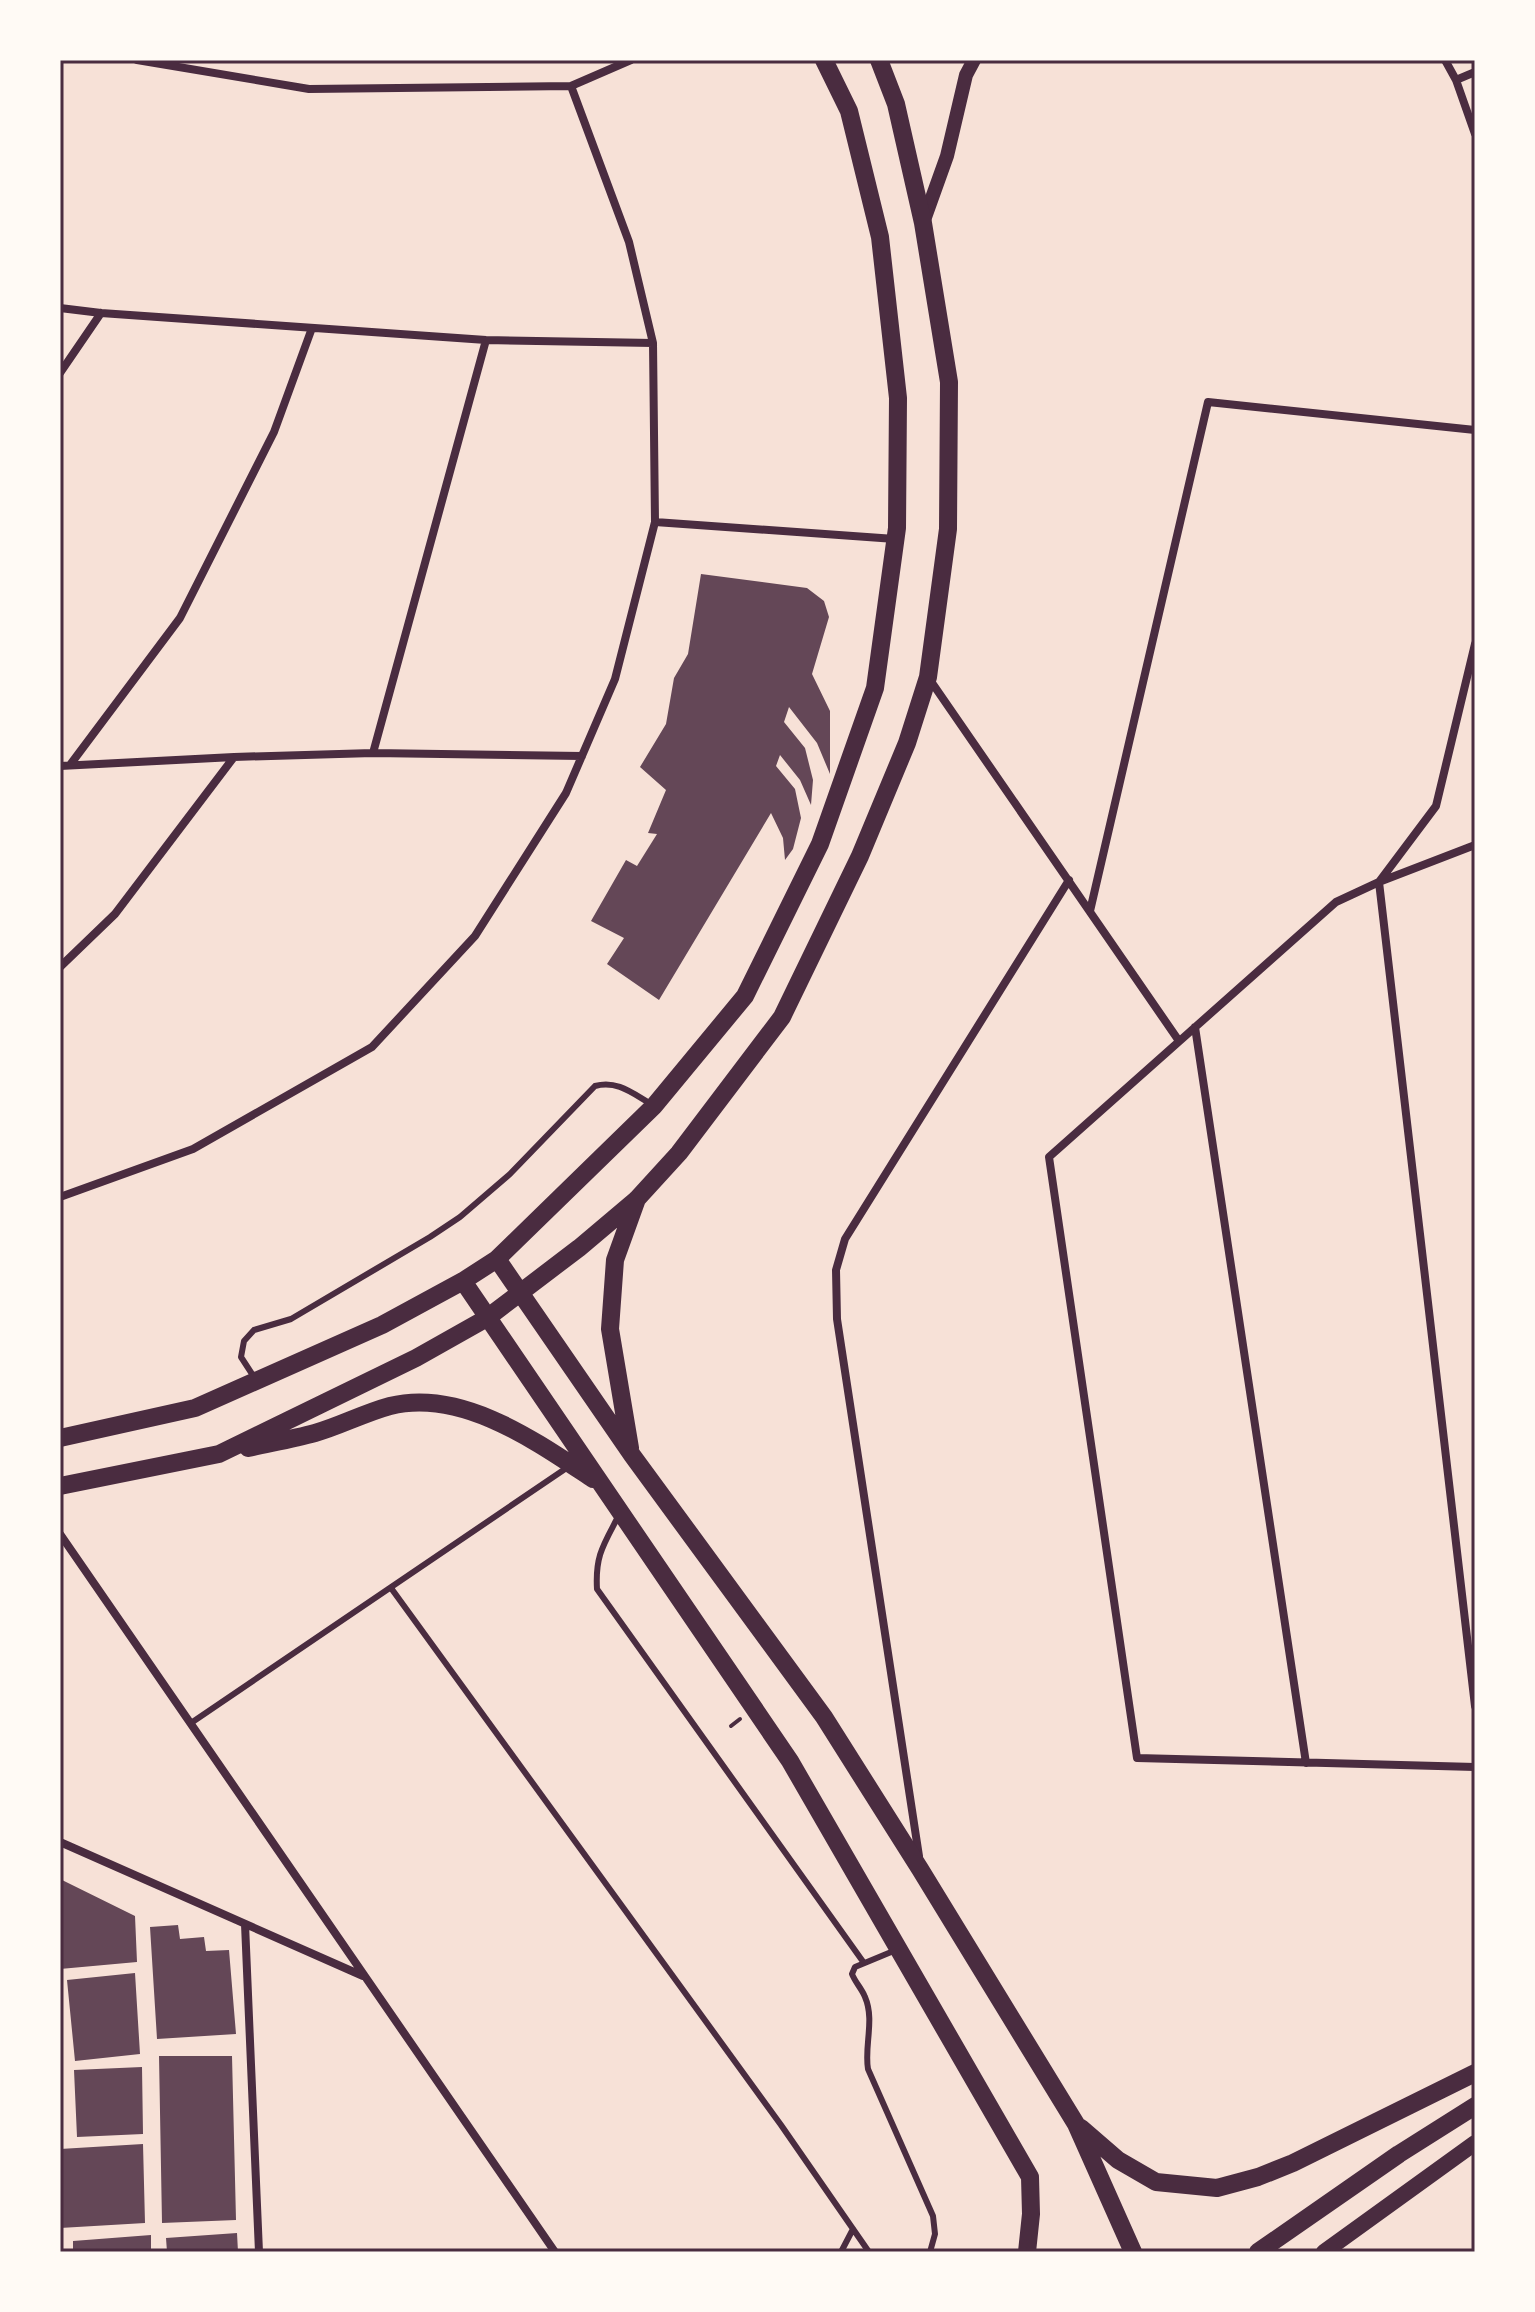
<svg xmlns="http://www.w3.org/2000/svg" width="1535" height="2312" font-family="Mulish,sans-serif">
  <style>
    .building { fill: #644757 }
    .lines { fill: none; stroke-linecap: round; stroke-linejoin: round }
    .path { stroke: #4a2c40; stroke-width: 4 }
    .service { stroke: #4a2c40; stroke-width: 6 }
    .minor { stroke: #4a2c40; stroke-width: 8 }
    .tertiary { stroke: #4a2c40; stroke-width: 14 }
    .secondary { stroke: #4a2c40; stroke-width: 16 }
    .primary { stroke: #4a2c40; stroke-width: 18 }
    .neatline { fill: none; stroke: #4a2c40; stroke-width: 3 }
  </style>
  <rect width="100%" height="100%" fill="#f7e1d7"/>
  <path class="building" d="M701,574L807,588L824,601L829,617L812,674L830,711V774L817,743L789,707L784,722L805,748L813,780L811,805L800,780L780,755L776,766L795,789L801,818L793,849L785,860L783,838L771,813L659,1000L607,964L624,938L591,921L626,860L637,866L657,834L648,833L666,790L640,767L666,724L674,678L688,654Z
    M60,1879L135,1916L137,1962L60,1969Z
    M178,1925L180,1939L204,1937L206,1951L229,1950L236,2034L157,2039L150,1927Z
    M135,1973L140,2054L75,2061L67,1980Z
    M159,2056H232L236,2220L162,2223Z
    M142,2067L143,2134L77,2137L74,2070Z
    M143,2144L145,2223L60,2228V2149Z
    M237,2233L238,2252H167L166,2238Z
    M151,2235V2252H73V2241Z"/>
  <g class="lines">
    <path class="path" d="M731,1726L740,1719"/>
    <path class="service" d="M254,1377L241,1357L244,1341L254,1330L291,1319L430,1237L460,1217L510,1174L595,1086C617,1080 632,1093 651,1104
      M619,1515C604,1544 595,1555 597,1589L864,1963
      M391,1588L781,2125L869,2252
      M191,1723L568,1467
      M896,1950L855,1967L852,1974C855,1982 862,1989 865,1997C875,2020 864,2046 868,2069L933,2216L935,2234L930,2252
      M841,2252L853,2229"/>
    <path class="minor" d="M137,60L309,89L571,86L631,60
      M1445,60L1456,80L1475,134
      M1456,80L1475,72
      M60,308L101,313L486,340L653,343
      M60,373L101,313
      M655,522L895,539
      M1475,644L1436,806L1379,882L1336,902L1049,1157L1137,1758L1475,1767
      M928,677L1179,1041
      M373,753L486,340
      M70,765L180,618L274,432L312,328
      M60,766L234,757
      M1475,845L1379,882L1475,1706
      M1090,911L1208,402L1475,430
      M60,967L115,914L234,757L373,753L582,756
      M1195,1027L1306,1763
      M60,1197L193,1149L372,1047L475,936L566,793L615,679L655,522L653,343L629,242L571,86
      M60,1534L555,2252
      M60,1842L363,1976
      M919,1856L837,1319L836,1270L845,1239L1069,880
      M245,1924L259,2252"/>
    <path class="tertiary" d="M923,223L947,156L966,75L974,60"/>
    <path class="secondary" d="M1324,2252L1475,2143"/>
    <path class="primary" d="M497,1259L632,1455L824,1717L920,1869L1076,2124L1133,2252
      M463,1281L790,1761L1030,2177L1031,2214L1027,2252
      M60,1438L195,1408L382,1325L463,1281L497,1259L654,1106L745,996L820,844L875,688L897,528L898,398L880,237L849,111L824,60
      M248,1448C270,1443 293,1439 315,1433C340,1426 364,1413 390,1406C462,1388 537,1442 593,1479
      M630,1448L610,1329L615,1260L637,1199
      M60,1486L219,1454L416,1358L487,1318L579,1248L637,1199L679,1153L782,1017L860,856L907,743L928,677L948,529L949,382L923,223L896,104L879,60
      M1081,2128L1118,2160L1156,2182L1217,2188L1258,2177L1293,2163L1475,2073
      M1258,2252L1399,2154L1475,2106"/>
  </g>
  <rect width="1535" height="2312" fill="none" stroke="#fffaf5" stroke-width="124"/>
  <rect x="62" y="62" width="1411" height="2188" class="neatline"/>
</svg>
